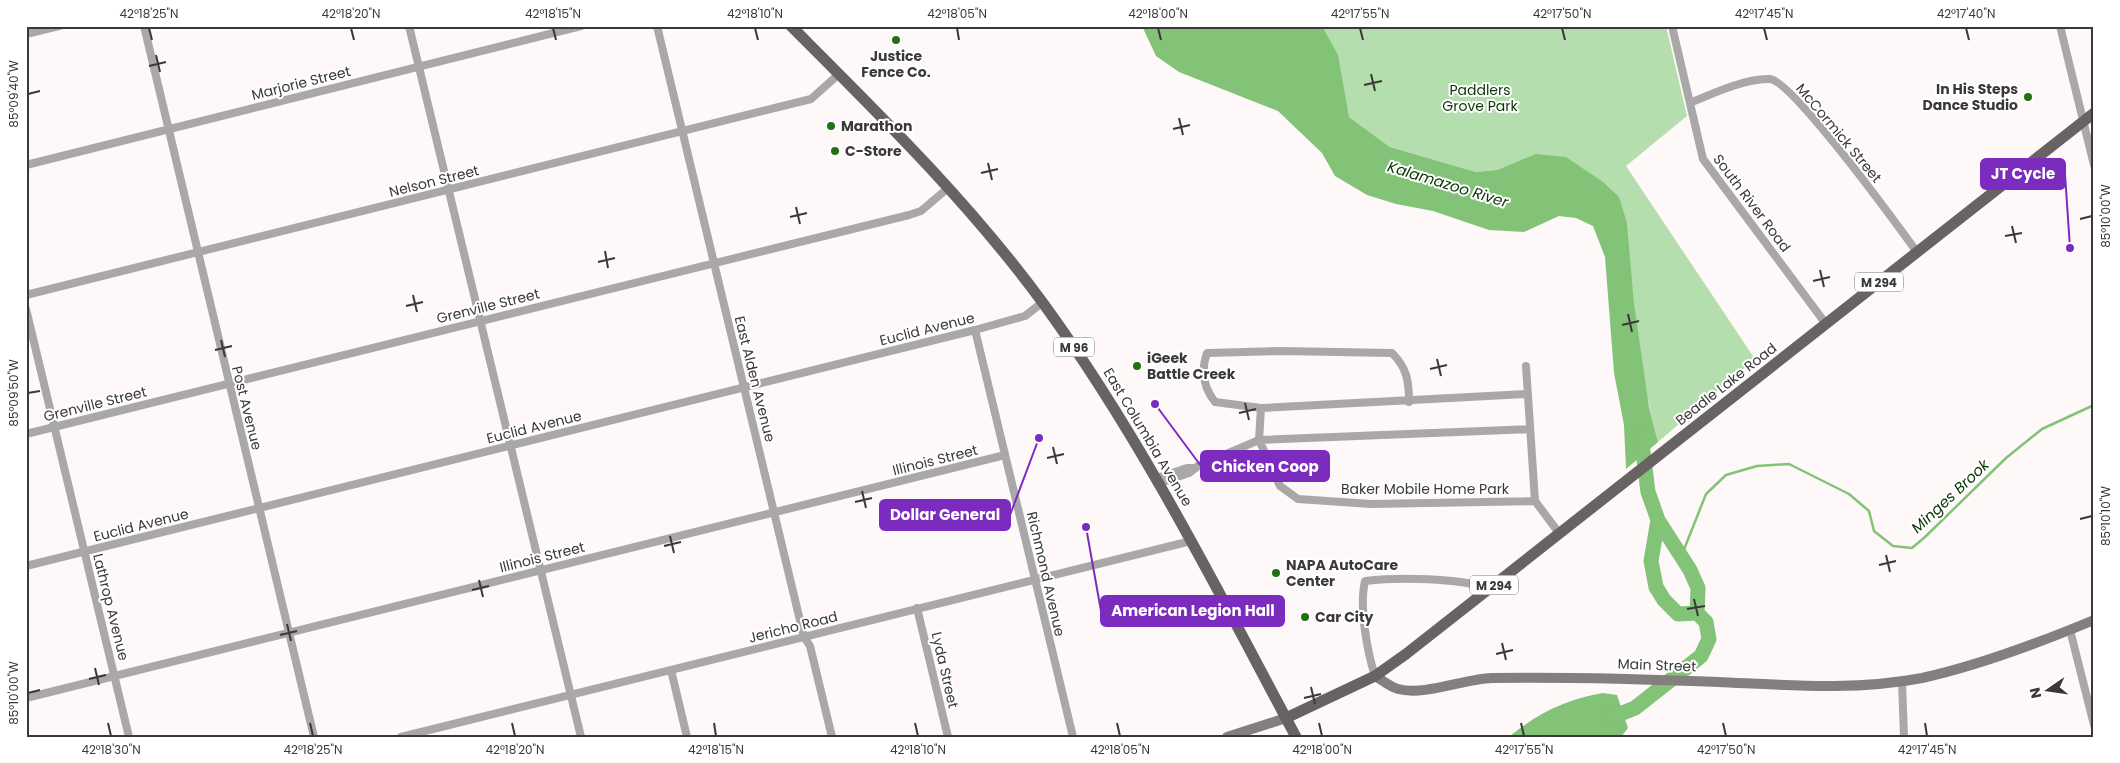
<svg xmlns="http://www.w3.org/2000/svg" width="2120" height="763" font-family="Poppins,sans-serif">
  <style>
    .green { fill: #b5deaf }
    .water { fill: #82c378 }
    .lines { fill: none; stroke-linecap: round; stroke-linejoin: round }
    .stream { stroke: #82c378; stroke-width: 2.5 }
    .river { stroke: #82c378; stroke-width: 15 }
    .street { stroke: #a9a7a7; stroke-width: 8 }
    .secondary { stroke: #837f7f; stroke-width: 10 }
    .primary { stroke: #676363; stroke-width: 11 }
    .ticks { fill: none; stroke: #3a3838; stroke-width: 2 }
    .poi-dot { fill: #237015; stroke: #fff; stroke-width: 2 }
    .labels { text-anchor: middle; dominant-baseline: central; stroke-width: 4; stroke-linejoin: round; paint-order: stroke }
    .shield { fill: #fff; stroke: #757474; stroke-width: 1 }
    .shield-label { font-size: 12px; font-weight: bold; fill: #3a3838 }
    .poi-label { font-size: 14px; font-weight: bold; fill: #3a3838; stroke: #fff; text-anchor: start }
    .street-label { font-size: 14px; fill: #3a3838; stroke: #fff }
    .park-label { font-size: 14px; fill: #0a3703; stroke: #fff }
    .water-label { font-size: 15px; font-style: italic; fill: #0a3703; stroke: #fff }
    .leader { fill: none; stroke: #7b2cbf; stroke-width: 2 }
    .callout-dot { fill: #7b2cbf; stroke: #fff; stroke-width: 2 }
    .callout { fill: #7b2cbf; stroke: #7b2cbf; stroke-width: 2 }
    .callout-label { font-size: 15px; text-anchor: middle; font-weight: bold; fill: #fff }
    .neatline { fill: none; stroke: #3a3838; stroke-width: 2 }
    .ticks-label { font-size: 12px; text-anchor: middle; fill: #3a3838 }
  </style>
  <rect width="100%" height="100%" fill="#fef8f8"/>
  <path class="green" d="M1322,26H1666L1687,116L1626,166L1755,359L1658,442C1639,371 1631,296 1627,223L1535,154L1497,170L1476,172L1390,147L1349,117Z"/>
  <path class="water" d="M1142,26H1322L1338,55L1349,117L1390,147L1476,172L1497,170L1535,154L1566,157L1603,182L1619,197L1627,223L1634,304L1649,407L1658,442L1626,469L1624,425L1614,373L1605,257L1593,226L1576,218L1559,216L1524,232L1489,230L1433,211L1396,204L1367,195L1335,176L1322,153L1278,111L1179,72L1156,56Z
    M1603,693L1617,695L1628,728L1621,737H1509C1536,714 1569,698 1603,693Z"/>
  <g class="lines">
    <path class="stream" d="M1681,557L1706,494L1726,475L1757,466L1789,464L1849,494L1869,511L1874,531L1893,546L1912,548L1925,537L2006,458L2042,429L2094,405"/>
    <path class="river" d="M1658,520L1690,570L1698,588L1697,613
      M1605,720L1635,708L1701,656L1709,639L1706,622L1697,613L1678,614L1664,600L1656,587L1651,561L1658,520L1648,492L1641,435"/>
    <path class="street" d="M144,26L314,737
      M409,26L581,737
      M657,26L804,637L810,646L832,737
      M1672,26L1703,159L1826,324
      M2060,26L2094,165
      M26,34L59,26
      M1690,103C1711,94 1746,78 1770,79C1793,81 1898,226 1917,252
      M26,165L581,26
      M26,295L811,99L839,74
      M26,309L129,737
      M975,330L1073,737
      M1526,366L1535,501L1559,533
      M1409,402C1409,381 1407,368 1392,353L1282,351L1207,353C1201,370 1203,387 1215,402L1261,408L1528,394
      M1261,408L1259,440L1280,486L1298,499L1371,504L1535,501
      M26,434L909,215L921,211L948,188
      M1157,478L1187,468H1194
      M1160,483L1189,473L1198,466L1259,440L1530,429
      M26,566L975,330L1025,316L1043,302
      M917,608L948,737
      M2070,630L2094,725
      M671,670L687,737
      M1375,676C1367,651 1359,607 1365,581C1399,577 1457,578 1489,588
      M1902,680L1904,737
      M26,698L1005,455
      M401,737L1191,541"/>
    <path class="secondary" d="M1375,676C1382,680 1390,687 1398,689C1425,696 1463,679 1492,678C1567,677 1643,679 1718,682C1786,685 1855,691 1922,678C1977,666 2041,642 2094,620
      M1227,737L1286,718"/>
    <path class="primary" d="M791,26C879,114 969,202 1043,303C1142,439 1217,589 1296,737
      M1286,718L1375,676L1406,654L2094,113"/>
  </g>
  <path class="ticks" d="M149,28L152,40M351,28L354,40M553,28L556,40M755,28L758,40M957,28L959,40M1158,28L1161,40M1360,28L1363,40M1562,28L1565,40M1764,28L1767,40M1966,28L1969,40M156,55L160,72M149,66L166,62M1371,74L1375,91M1364,85L1382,81M28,94L40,91M1179,118L1183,135M1173,129L1190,125M988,163L992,180M981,173L998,169M796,207L800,224M790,217L807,213M2080,219L2092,216M2012,226L2016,243M2005,236L2022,233M605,251L608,268M598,262L615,258M1820,270L1824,287M1813,281L1830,277M413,295L417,312M406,306L423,302M1628,314L1632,332M1622,325L1639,321M221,340L225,357M215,350L232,346M1437,359L1441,376M1430,369L1447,365M28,393L40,391M1245,403L1249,420M1239,413L1256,409M1053,447L1057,464M1047,458L1064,454M862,491L866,508M855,502L872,498M2080,519L2092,516M670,536L674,553M664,546L681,542M1886,555L1890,572M1879,565L1896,561M479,580L483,597M472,590L489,586M1694,599L1698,616M1687,609L1705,606M287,624L291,641M280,635L297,631M1502,643L1506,660M1496,654L1513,650M95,668L99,685M89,679L106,675M1311,687L1315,704M28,693L40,690M1304,698L1321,694M108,723L111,736M310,723L313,736M512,723L515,736M714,723L716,736M915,723L918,736M1117,723L1120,736M1319,723L1322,736M1521,723L1524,736M1723,723L1726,736M1925,723L1927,736"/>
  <g class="poi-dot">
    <circle cx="896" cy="40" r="5"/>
    <circle cx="2028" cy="97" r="5"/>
    <circle cx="831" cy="126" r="5"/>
    <circle cx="835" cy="151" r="5"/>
    <circle cx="1137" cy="366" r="5"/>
    <circle cx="1276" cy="573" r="5"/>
    <circle cx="1305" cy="617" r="5"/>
  </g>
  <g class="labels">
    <g class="shield">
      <rect x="1855" y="272.5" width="48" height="19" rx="4"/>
      <rect x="1054" y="337.5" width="40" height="19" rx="4"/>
      <rect x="1470" y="575.5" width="48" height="19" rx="4"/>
    </g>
    <g class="shield-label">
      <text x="1879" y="282">M 294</text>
      <text x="1074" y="347">M 96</text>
      <text x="1494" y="585">M 294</text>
    </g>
    <g class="poi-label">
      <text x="896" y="56" text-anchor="middle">Justice<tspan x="896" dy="16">Fence Co.</tspan></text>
      <text x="2018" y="89" text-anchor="end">In His Steps<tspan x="2018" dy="16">Dance Studio</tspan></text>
      <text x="841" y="126">Marathon</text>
      <text x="845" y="151">C-Store</text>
      <text x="1147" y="358">iGeek<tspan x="1147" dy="16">Battle Creek</tspan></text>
      <text x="1286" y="565">NAPA AutoCare<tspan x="1286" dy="16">Center</tspan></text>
      <text x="1315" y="617">Car City</text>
    </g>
    <g class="street-label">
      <text transform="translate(301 83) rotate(-14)">Marjorie Street</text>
      <text transform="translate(1839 133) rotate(50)">McCormick Street</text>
      <text transform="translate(434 181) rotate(-14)">Nelson Street</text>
      <text transform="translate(1752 203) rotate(53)">South River Road</text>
      <text transform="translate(488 306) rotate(-14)">Grenville Street</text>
      <text transform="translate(927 329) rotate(-14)">Euclid Avenue</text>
      <text transform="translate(755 379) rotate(76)">East Alden Avenue</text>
      <text transform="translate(1726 384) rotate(-38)">Beadle Lake Road</text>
      <text transform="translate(95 404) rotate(-14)">Grenville Street</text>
      <text transform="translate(247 408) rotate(76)">Post Avenue</text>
      <text transform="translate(534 427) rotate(-14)">Euclid Avenue</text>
      <text transform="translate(1148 437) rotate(59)">East Columbia Avenue</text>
      <text transform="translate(935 460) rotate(-14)">Illinois Street</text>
      <text x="1425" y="489">Baker Mobile Home Park</text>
      <text transform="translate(141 525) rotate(-14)">Euclid Avenue</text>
      <text transform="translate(542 557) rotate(-14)">Illinois Street</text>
      <text transform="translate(1046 574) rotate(77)">Richmond Avenue</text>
      <text transform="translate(111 607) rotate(76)">Lathrop Avenue</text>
      <text transform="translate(793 627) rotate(-14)">Jericho Road</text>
      <text transform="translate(1657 665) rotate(2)">Main Street</text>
      <text transform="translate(945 670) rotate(77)">Lyda Street</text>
    </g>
    <g class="park-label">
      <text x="1480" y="90">Paddlers<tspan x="1480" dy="16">Grove Park</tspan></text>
    </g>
    <g class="water-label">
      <text transform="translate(1448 184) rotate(17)">Kalamazoo River</text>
      <text transform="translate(1950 496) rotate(-43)">Minges Brook</text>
    </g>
  </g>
  <path class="leader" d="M2070 248L2065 174M1155 404L1201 466M1039 438L1010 515M1086 527L1101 611"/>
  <g class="callout-dot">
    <circle cx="2070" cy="248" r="5"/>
    <circle cx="1155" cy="404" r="5"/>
    <circle cx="1039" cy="438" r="5"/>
    <circle cx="1086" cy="527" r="5"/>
  </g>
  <g class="callout">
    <rect x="1981" y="159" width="84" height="30" rx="5"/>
    <rect x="1201" y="451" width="128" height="30" rx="5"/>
    <rect x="880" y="500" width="130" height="30" rx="5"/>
    <rect x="1101" y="596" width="183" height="30" rx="5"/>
  </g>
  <g class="callout-label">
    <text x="2023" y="179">JT Cycle</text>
    <text x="1265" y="472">Chicken Coop</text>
    <text x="945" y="520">Dollar General</text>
    <text x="1193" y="616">American Legion Hall</text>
  </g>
  <rect width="2120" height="763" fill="none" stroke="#ffffff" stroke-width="55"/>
  <g transform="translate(2048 690) rotate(257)" stroke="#ffffff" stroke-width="4" paint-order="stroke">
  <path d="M0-4L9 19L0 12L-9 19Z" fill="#3a3838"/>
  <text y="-8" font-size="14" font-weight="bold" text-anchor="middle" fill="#3a3838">N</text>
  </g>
  <rect x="28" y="28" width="2064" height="708" class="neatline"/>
  <g class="ticks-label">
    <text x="149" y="18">42°18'25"N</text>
    <text x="351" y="18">42°18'20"N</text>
    <text x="553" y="18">42°18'15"N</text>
    <text x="755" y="18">42°18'10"N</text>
    <text x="957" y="18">42°18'05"N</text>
    <text x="1158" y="18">42°18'00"N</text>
    <text x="1360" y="18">42°17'55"N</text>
    <text x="1562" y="18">42°17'50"N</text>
    <text x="1764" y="18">42°17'45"N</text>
    <text x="1966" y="18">42°17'40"N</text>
    <text transform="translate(14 94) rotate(-90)" y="4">85°09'40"W</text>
    <text transform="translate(2106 216) rotate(-90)" y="4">85°10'00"W</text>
    <text transform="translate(14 393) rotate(-90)" y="4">85°09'50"W</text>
    <text transform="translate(2106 516) rotate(-90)" y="4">85°10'10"W</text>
    <text transform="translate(14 693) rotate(-90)" y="4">85°10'00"W</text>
    <text x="111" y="754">42°18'30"N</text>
    <text x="313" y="754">42°18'25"N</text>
    <text x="515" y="754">42°18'20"N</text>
    <text x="716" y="754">42°18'15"N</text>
    <text x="918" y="754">42°18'10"N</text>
    <text x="1120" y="754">42°18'05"N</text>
    <text x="1322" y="754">42°18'00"N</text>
    <text x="1524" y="754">42°17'55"N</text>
    <text x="1726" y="754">42°17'50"N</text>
    <text x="1927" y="754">42°17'45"N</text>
  </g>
</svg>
